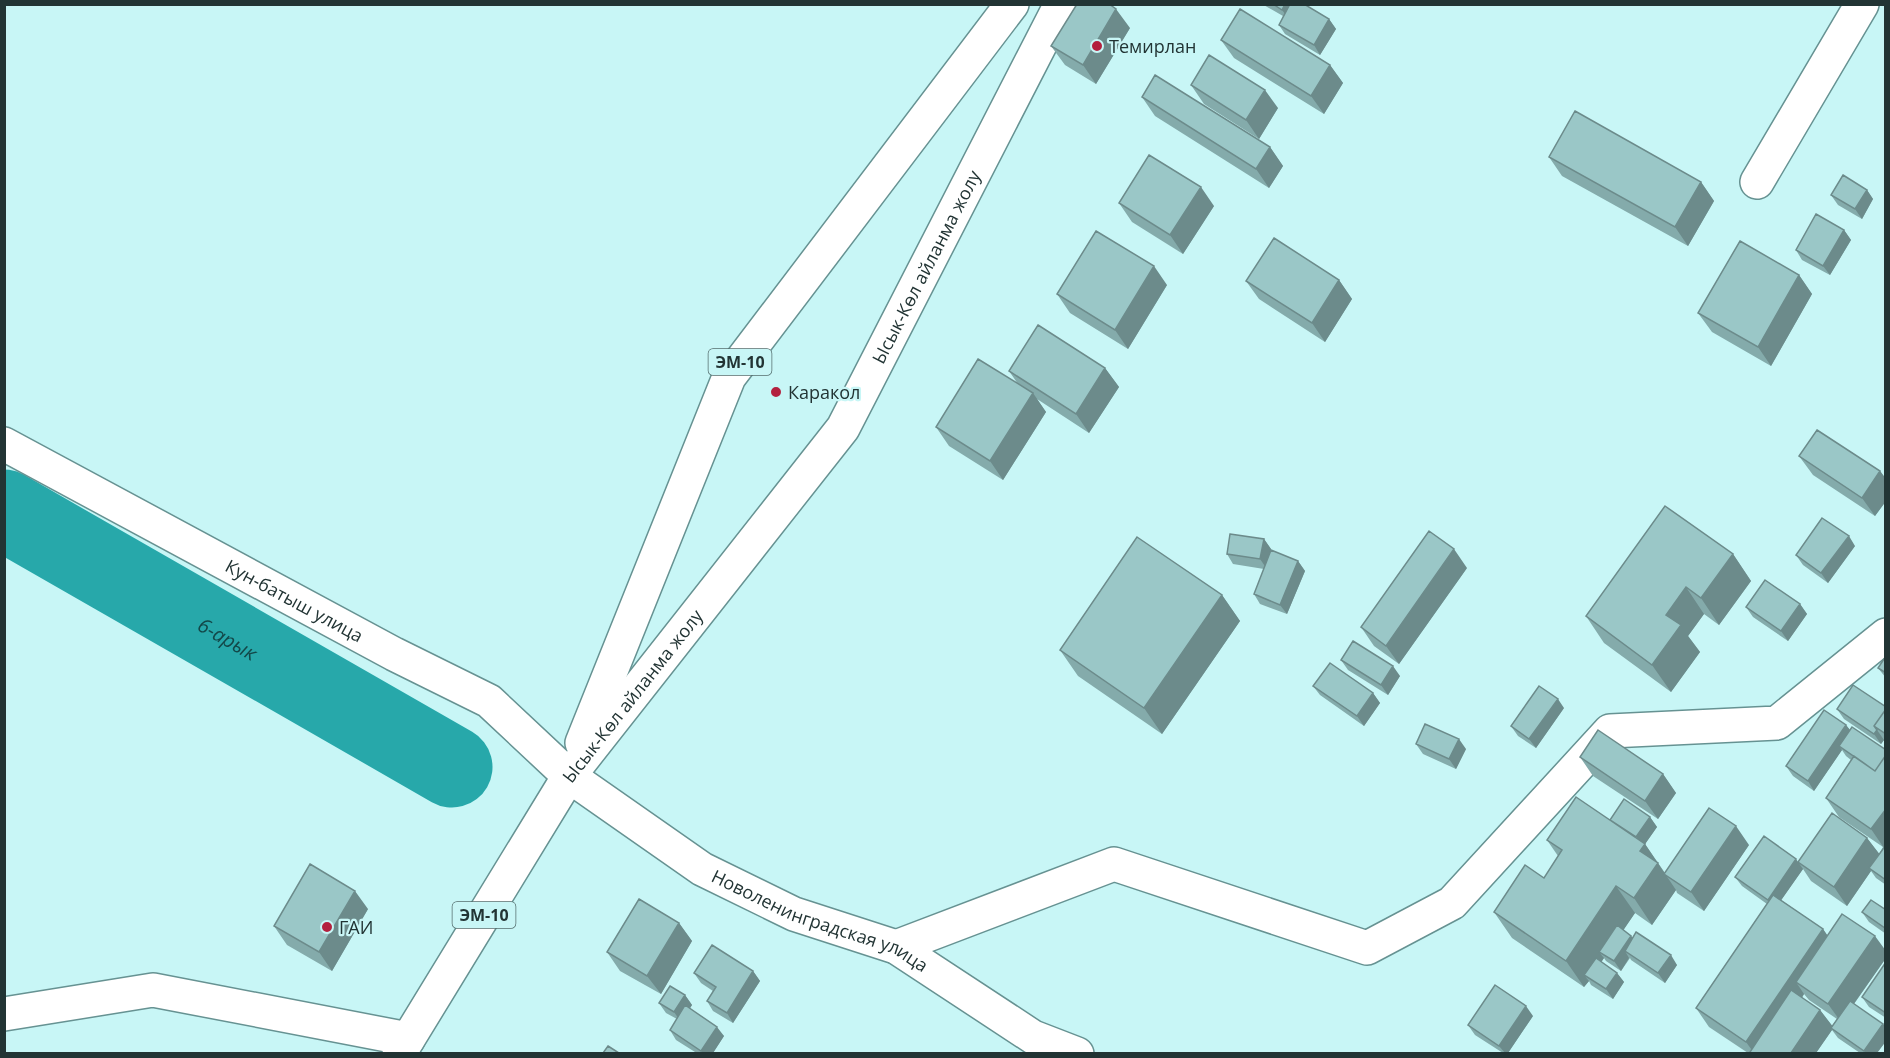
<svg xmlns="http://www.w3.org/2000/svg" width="1890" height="1058" font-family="'Open Sans',sans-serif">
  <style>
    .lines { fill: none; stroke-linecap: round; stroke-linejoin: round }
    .river { stroke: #27a8aa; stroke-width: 81 }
    .minor-casing { stroke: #669292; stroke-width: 36 }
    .trunk-casing { stroke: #669292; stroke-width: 36 }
    .minor { stroke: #fff; stroke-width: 33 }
    .trunk { stroke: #fff; stroke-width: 33 }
    .wall { fill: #84abab; fill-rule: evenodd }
    .shaded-wall { fill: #6c8b8b }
    .building { fill: #9ac7c7; stroke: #6c8b8b; stroke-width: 1.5 }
    .poi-dot { fill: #b3203e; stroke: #c8f6f6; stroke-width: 2 }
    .labels { text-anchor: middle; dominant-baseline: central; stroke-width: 4.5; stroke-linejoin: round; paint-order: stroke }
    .shield { fill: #c8f6f6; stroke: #546e6e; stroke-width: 1.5 }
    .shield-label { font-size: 16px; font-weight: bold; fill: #223434 }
    .poi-label { font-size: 18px; fill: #223434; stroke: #c8f6f6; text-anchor: start }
    .street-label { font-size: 18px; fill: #223434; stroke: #c8f6f6 }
    .water-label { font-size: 20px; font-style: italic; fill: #134849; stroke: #c8f6f6 }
  </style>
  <rect width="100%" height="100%" fill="#c8f6f6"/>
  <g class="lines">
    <path class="river" id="s1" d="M4,510L452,767"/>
    <defs>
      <g id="minor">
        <path d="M1757,182L1862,4"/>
        <path id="s2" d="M4,444L394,654L489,701L569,776L702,869L794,914L896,947L1033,1037L1077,1054"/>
        <path d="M896,947L1114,864L1367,948L1452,903L1610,731L1777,723L1886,635"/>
        <path d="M4,1014L153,990L408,1039"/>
      </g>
      <g id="trunk">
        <path d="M582,743L729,377L1012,4"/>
        <path id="s3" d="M399,1054L569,776L843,428L1061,4"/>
      </g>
    </defs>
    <use href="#minor" class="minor-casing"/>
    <use href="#trunk" class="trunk-casing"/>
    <use href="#minor" class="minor"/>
    <use href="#trunk" class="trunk"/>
  </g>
  <path class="wall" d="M1262,4H1304L1329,19L1336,29L1320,55L1285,34L1279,25L1283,16Z
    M1130,28L1096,84L1065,65L1051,46Z
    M1221,40L1330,65L1343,83L1324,114L1234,58Z
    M1191,85L1278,108L1259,139L1204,104Z
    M1142,97L1270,147L1283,166L1269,188L1155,116Z
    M1549,157L1701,182L1714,201L1688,246L1562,176Z
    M1867,190L1873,199L1862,219L1838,205L1831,195Z
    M1119,203L1214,206L1183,254L1132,222Z
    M1844,230L1851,240L1830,275L1802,260L1796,250Z
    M1799,275L1812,294L1771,366L1712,332L1698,313Z
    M1339,280L1352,299L1325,342L1259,299L1246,281Z
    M1167,285L1128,349L1070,313L1057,294Z
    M1105,368L1119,387L1089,433L1037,399L1046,412L1003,480L949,446L936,427L1018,384L1009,371Z
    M1799,456L1880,471L1886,479V501L1875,516L1813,475Z
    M1264,539L1271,549L1270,551L1298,561L1305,571L1287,614L1260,604L1254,594L1264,569L1233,564L1227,554Z
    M1855,546L1828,583L1803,565L1796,555Z
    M1733,554L1751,581L1719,625L1704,614L1688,636L1700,652L1671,692L1604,643L1586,616Z
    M1467,568L1399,664L1374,646L1361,627Z
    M1222,595L1240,621L1162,734L1078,676L1060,650Z
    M1800,604L1807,614L1788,641L1753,617L1746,607Z
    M1886,656V678L1878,668Z
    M1341,660L1400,676L1388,695L1348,670Z
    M1313,686L1373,693L1380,703L1364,726L1320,695Z
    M1886,707V742L1884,740L1881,744L1844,719L1837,709Z
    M1564,708L1536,748L1518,736L1511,726Z
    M1846,725L1850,730L1886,750V885L1876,878L1871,871L1847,906L1811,881L1803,869L1781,900L1823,929L1827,935L1886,951V958L1854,1004L1883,1024L1886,1027V1041L1877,1053H1860L1838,1038L1832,1030L1816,1053H1748L1709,1027L1696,1008L1767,904L1742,886L1735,877L1798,862L1867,838L1879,854L1883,847L1839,817L1826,798L1851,760L1846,756L1842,750L1814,791L1793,776L1786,766ZM1804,994L1809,1000L1837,1019L1832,1026L1820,1010L1802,998Z
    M1416,744L1466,749L1456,769L1423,754Z
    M1580,757L1663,774L1676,793L1658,819L1593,776Z
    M1650,817L1657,827L1645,844L1665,873L1749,845L1704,911L1677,893L1676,890L1652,925L1635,913L1623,930L1631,936L1633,938L1677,965L1665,983L1631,960L1630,958L1621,971L1606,961L1604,958L1601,962L1617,973L1624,982L1613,999L1591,985L1589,981L1584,987L1512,938L1494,912L1544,878L1558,856L1547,840L1612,822Z
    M368,909L332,971L287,945L274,926Z
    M1886,910V934L1869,922L1862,912Z
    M679,923L692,941L661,994L620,971L607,952Z
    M1886,962V1018L1869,1007L1862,997Z
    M753,971L760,981L733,1023L713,1011L707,1001L713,991L701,983L694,973Z
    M685,995L692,1005L690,1008L724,1036L713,1053H693L695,1052L676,1040L670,1030L677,1019L666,1013L659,1003Z
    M1533,1016L1508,1053H1503L1475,1035L1468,1025Z"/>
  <path class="shaded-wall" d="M1285,4H1297L1289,19L1282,10Z
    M1116,9L1130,28L1096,84L1083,65Z
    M1329,19L1336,29L1320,55L1314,45Z
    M1330,65L1343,83L1324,114L1311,96Z
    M1265,90L1278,108L1259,139L1246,120Z
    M1270,147L1283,166L1269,188L1256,169Z
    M1701,182L1714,201L1688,246L1675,227Z
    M1201,187L1214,206L1183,254L1170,235Z
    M1867,190L1873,199L1862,219L1855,209Z
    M1844,230L1851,240L1830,275L1823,266Z
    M1154,266L1167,285L1128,349L1115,330Z
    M1799,275L1812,294L1771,366L1758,347Z
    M1339,280L1352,299L1325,342L1312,323Z
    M1105,368L1119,387L1089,433L1076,414Z
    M1033,393L1046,412L1003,480L990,461Z
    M1880,471L1886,479V501L1875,516L1862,498Z
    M1849,536L1855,546L1828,583L1821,573Z
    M1264,539L1271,549L1267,569L1260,559Z
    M1454,549L1467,568L1399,664L1386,646Z
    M1733,554L1751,581L1719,625L1701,598Z
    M1298,561L1305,571L1287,614L1280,605Z
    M1686,587L1704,614L1688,636L1700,652L1671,692L1652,665L1666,615Z
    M1222,595L1240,621L1162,734L1144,708Z
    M1800,604L1807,614L1788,641L1781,631Z
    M1393,666L1400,676L1388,695L1381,685Z
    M1373,693L1380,703L1364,726L1357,716Z
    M1558,699L1564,708L1536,748L1529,739Z
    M1846,725L1853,734L1839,746L1842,750L1814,791L1808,781Z
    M1877,730L1884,740L1881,744L1874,734Z
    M1459,739L1466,749L1456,769L1449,759Z
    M1663,774L1676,793L1658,819L1645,801Z
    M1886,809V824L1884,823L1886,824V846L1884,848L1871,829Z
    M1650,817L1657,827L1643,847L1636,837Z
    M1736,826L1749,845L1704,911L1691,892Z
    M1867,838L1881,856L1869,868L1871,871L1847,906L1834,887Z
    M1645,844L1676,890L1652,925L1634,898L1640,851Z
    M1796,859L1803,869L1775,909L1768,900Z
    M1616,886L1635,913L1606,956L1599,952L1604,958L1590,979L1584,975L1589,981L1584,987L1566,961Z
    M355,891L368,909L332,971L319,952Z
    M679,923L692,941L661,994L647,976Z
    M1823,929L1836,948L1796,982L1804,994L1765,1053H1754L1746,1042Z
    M1631,936L1638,945L1625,951L1629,958L1621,971L1614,961Z
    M1875,936L1886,951V958L1841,1022L1828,1004Z
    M1671,955L1677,965L1665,983L1658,973Z
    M753,971L760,981L733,1023L727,1013Z
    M1617,973L1624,982L1613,999L1606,989Z
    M685,995L692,1005L681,1022L674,1012Z
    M1526,1006L1533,1016L1508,1053H1505L1499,1046Z
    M1820,1010L1834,1028H1831L1832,1030L1816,1053H1791Z
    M1883,1024L1886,1027V1041L1877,1053H1866L1864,1051Z
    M717,1027L724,1036L713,1053H703L701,1051Z"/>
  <path class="building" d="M1077,4H1109L1116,9L1083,65L1051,46Z
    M1273,4H1285L1282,10Z
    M1290,4H1304L1329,19L1314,45L1279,25Z
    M1240,9L1330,65L1311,96L1221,40Z
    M1209,55L1265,90L1246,120L1191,85Z
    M1155,75L1270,147L1256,169L1142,97Z
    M1575,111L1701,182L1675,227L1549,157Z
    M1149,155L1201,187L1170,235L1119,203Z
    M1843,175L1867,190L1855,209L1831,195Z
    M1816,214L1844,230L1823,266L1796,250Z
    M1096,231L1154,266L1115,330L1057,294Z
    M1274,238L1339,280L1312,323L1246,281Z
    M1740,241L1799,275L1758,347L1698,313Z
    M1038,325L1105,368L1076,414L1009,371Z
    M978,359L1033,393L990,461L936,427Z
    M1817,430L1880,471L1862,498L1799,456Z
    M1665,506L1733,554L1701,598L1686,587L1666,615L1681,625L1652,665L1586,616Z
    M1822,518L1849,536L1821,573L1796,555Z
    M1429,531L1454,549L1386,646L1361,627Z
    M1230,534L1264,539L1260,559L1227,554Z
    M1137,537L1222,595L1144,708L1060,650Z
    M1271,550L1298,561L1280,605L1254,594Z
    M1765,580L1800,604L1781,631L1746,607Z
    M1353,641L1393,666L1381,685L1341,660Z
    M1886,656V673L1878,668Z
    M1330,663L1373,693L1357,716L1313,686Z
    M1853,685L1886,707V709L1874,726L1877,730L1874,734L1837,709Z
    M1539,686L1558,699L1529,739L1511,726Z
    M1886,709V734L1874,726Z
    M1824,710L1846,725L1808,781L1786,766Z
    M1425,724L1459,739L1449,759L1416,744Z
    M1852,727L1886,750V755L1875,771L1839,746Z
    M1598,730L1663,774L1645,801L1580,757Z
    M1886,755V809L1871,829L1826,798L1854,756L1875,771Z
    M1576,797L1645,844L1640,851L1658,863L1634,898L1616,886L1566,961L1494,912L1525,865L1544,878L1562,850L1547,840Z
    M1624,799L1650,817L1636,837L1610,820Z
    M1709,808L1736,826L1691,892L1664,874Z
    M1832,813L1867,838L1834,887L1798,862Z
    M1764,836L1796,859L1768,900L1735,877Z
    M1886,845V880L1869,868Z
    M310,864L355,891L319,952L274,926Z
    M1773,895L1823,929L1746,1042L1696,1008Z
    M639,899L679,923L647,976L607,952Z
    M1871,900L1886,910V927L1885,928L1862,912Z
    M1842,914L1875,936L1828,1004L1796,982Z
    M1617,925L1631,936L1614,961L1599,952Z
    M1636,932L1671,955L1658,973L1625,951Z
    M712,945L753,971L727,1013L707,1001L716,987L694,973Z
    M1596,958L1617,973L1606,989L1584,975Z
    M1886,962V1013L1862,997Z
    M1495,985L1526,1006L1499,1046L1468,1025Z
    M670,986L685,995L674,1012L659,1003Z
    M1791,990L1820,1010L1791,1053H1753L1750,1052Z
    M1850,1001L1883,1024L1864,1051L1831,1028Z
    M685,1005L717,1027L701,1051L670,1030Z
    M608,1046L619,1053H603Z"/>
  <g class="poi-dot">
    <circle cx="1097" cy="46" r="6"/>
    <circle cx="776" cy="392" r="6"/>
    <circle cx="327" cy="927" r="6"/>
  </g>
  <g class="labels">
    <g class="shield">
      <rect x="708.5" y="349" width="63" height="26" rx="4.5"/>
      <rect x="452.5" y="902" width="63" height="26" rx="4.5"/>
    </g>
    <g class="shield-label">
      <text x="740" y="362">ЭМ-10</text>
      <text x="484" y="915">ЭМ-10</text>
    </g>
    <g class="poi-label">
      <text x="1109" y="46">Темирлан</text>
      <text x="788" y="392">Каракол</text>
      <text x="339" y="927">ГАИ</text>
    </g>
    <g class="street-label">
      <text stroke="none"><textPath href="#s3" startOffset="950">Ысык-Көл айланма жолу</textPath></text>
      <text stroke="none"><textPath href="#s2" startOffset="330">Кун-батыш улица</textPath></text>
      <text stroke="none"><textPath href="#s3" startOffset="428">Ысык-Көл айланма жолу</textPath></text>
      <text stroke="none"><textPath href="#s2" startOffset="950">Новоленинградская улица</textPath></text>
    </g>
    <g class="water-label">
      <text stroke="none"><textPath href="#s1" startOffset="258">6-арык</textPath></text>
    </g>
  </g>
  <rect width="1890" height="1058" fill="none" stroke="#223434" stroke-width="12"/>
</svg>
